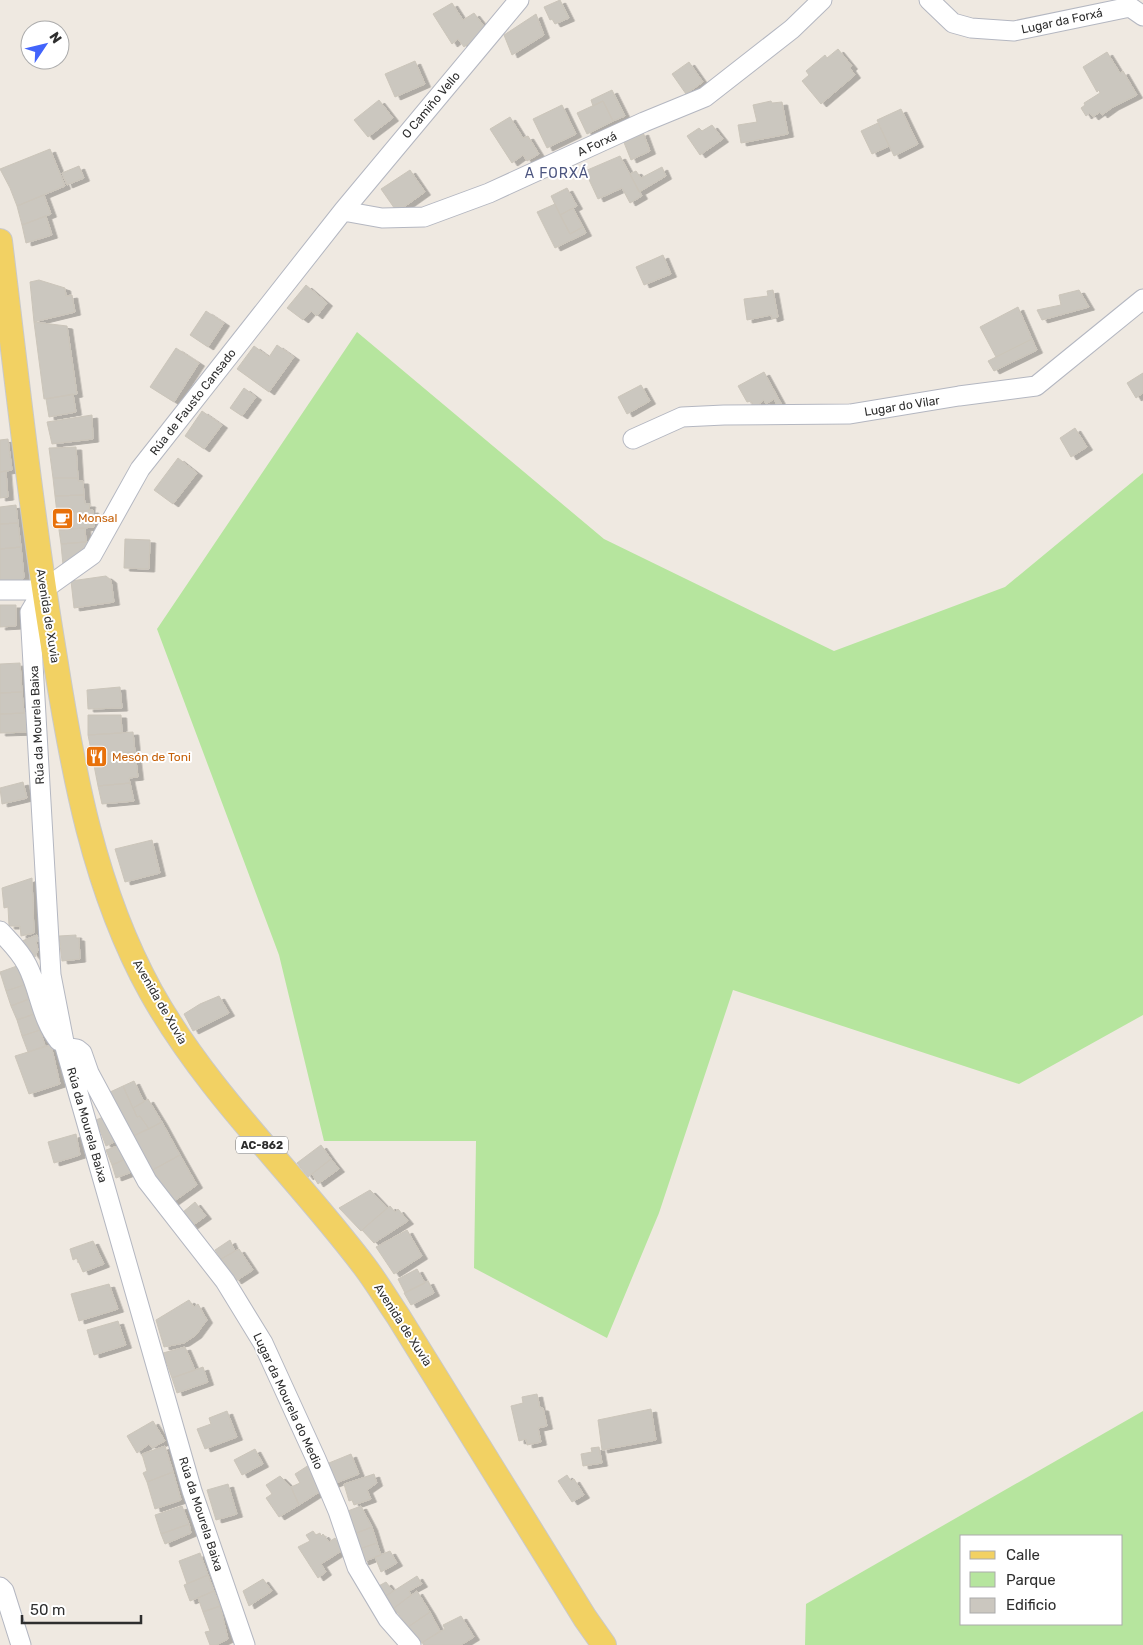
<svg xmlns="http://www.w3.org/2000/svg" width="1143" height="1645" font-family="Rubik,sans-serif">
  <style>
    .green { fill: #b6e59e; fill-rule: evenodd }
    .building { fill: #cbc7bf; stroke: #cbc5ba; filter: url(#shadow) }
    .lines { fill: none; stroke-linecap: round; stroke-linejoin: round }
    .minor-casing { stroke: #b4b7c1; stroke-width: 21 }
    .major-casing { stroke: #c9c9c9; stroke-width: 26 }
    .minor { stroke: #fff; stroke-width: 19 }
    .major { stroke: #f2d163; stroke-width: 24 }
    .labels { text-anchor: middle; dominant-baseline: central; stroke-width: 4; stroke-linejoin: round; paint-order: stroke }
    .shield { fill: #fff; stroke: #6d6d6d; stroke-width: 1 }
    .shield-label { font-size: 11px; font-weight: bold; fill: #2e2e2e }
    .street-label { font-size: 12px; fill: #2e2e2e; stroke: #fff }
    .food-label { font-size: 12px; fill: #c56008; stroke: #fff; text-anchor: start }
    .neighbourhood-label { font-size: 14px; letter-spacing: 1px; fill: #4d5680; stroke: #fff }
  </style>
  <defs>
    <filter id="shadow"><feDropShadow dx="5.5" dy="3" stdDeviation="0" flood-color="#0004"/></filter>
  </defs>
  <rect width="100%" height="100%" fill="#efe9e1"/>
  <path class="green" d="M357,332L604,539L834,651L1005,587L1143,473V1015L1019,1084L733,990L659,1213L607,1338L474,1268L476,1141H324L279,955L157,629Z
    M1143,1411V1645H805L806,1604ZM962,1536H1122V1624H962Z"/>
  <path class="building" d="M560,0L569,18L555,24L552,19L550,20L544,7Z
    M452,3L463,20L474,13L487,30L464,47L458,39L452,44L433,14Z
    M536,14L544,35L512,55L504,35Z
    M838,49L852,66L850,68L855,75L821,104L802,81L809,75L806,71L825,55L827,58Z
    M1107,52L1120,73L1123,71L1137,95L1113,107L1102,115L1100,112L1093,117L1090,113L1086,116L1081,108L1085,105L1084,103L1100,93L1099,90L1097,92L1083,67Z
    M415,61L425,84L395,97L385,74Z
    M689,62L703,82L686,94L672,74Z
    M612,90L625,116L613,121L603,101L593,106L591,100Z
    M379,100L393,118L368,137L354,120Z
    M603,101L613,121L587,134L577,113Z
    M771,101L772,103L782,102L788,134L741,143L738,125L757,122L753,105Z
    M562,105L576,134L547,148L533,119Z
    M901,109L918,144L894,156L877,120Z
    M510,117L523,138L528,136L539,154L527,161L523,155L512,163L490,129Z
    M878,123L889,146L872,154L861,131Z
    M712,125L723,139L700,155L687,136L699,128L702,131Z
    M643,132L650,151L631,160L623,140Z
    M50,149L65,186L17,206L10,188L0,169Z
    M620,156L642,196L630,203L622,188L598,199L585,171Z
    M79,166L84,178L67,185L62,173Z
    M662,167L666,176L639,192L630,174L636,171L641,178Z
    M410,170L425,192L397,212L381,189Z
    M567,188L577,206L560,215L551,196Z
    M44,195L51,214L22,225L17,206Z
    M555,204L570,234L583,227L586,233L555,248L537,212Z
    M573,208L583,227L570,234L560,215Z
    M46,216L52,235L26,243L22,225Z
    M663,255L671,274L644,285L636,267Z
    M39,280L65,288L66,296L72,295L75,312L34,322L30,282Z
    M306,285L327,303L317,316L311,311L303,320L287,308Z
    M773,290L778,317L772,319L771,315L747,320L744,299L768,296L767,291Z
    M1079,290L1089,307L1042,320L1037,310L1061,305L1059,295Z
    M1018,307L1032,339L996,357L980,327Z
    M206,311L224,323L208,347L190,335Z
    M34,322L67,326L77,394L44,399Z
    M1032,339L1037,350L994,371L988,361Z
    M277,345L294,357L269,392L237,369L254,346L269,357Z
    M176,348L199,363L174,402L150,387Z
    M764,372L782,405L778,407L774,399L766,404L764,400L760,403L759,408H755L751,401L747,402L738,386Z
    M1143,373V393L1136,398L1127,383Z
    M641,385L650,401L627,414L618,397Z
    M244,388L256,397L242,416L230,408Z
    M73,394L76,412L49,417L46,399Z
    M202,411L222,425L204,449L185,436Z
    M92,415L93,439L52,444L47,422Z
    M1075,428L1087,447L1071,457L1060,438Z
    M8,439L12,470L0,472V440Z
    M76,447L78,478H53L49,448Z
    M178,458L197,473L173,504L154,490Z
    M6,471L8,497L0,498V472Z
    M53,478H78V481H83L84,495L55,496Z
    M84,495L85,504H90L89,511L57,513L55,496Z
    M16,505L18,523L0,524V507Z
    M93,510L94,527L59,530L57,513Z
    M18,523L21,547L0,549V524Z
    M85,528L86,542L61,544L59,530Z
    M125,539L150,540L149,569L124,568Z
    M96,541L63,565L61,544Z
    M21,547L24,577L21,581L0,583V549Z
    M106,576L111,580L114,602L74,608L71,581Z
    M0,605H16V626L0,627Z
    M20,663L22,692L0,693V664Z
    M120,687L122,708L88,709L87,690Z
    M22,692L24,713L0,714V693Z
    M29,713L30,732L0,733V714Z
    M88,715H121L122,733L88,735Z
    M133,732L135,752L92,755L88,735Z
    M135,752L138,777L129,778L130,783L98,786L92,755Z
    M23,782L27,798L2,804L0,788Z
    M130,783L134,801L102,804L98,786Z
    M152,840L160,873L125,882L115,849Z
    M32,878L34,933L21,936L20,926H9L8,907L4,908L2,888Z
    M37,935L39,941L36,942L38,950L35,957L22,941Z
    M76,935V938H79L80,959L62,961L59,936Z
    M17,966L24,985L6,991L0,972Z
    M24,985L29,999L11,1006L6,991Z
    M219,996L229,1013L193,1031L184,1014L200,1004Z
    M29,999L34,1014L17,1020L11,1006Z
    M34,1014L40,1030L22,1036L17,1020Z
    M40,1030L45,1046L28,1052L22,1036Z
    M51,1045L60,1084L29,1094L15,1056Z
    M134,1081L144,1102L133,1108L123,1086Z
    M123,1086L137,1117L140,1116L149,1129L131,1137L108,1093Z
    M148,1099L162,1122L149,1129L140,1116L137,1117L133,1108Z
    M108,1115L121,1139L106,1146L96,1120Z
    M162,1122L180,1155L149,1172L131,1137Z
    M76,1134L80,1155L54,1163L48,1142Z
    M123,1144L130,1157L112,1165L106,1150Z
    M321,1145L331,1159L308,1177L297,1163Z
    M180,1155L197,1185L173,1202L149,1172Z
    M130,1157L137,1170L116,1178L112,1165Z
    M331,1159L339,1169L318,1184L312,1174Z
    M370,1190L387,1208L361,1231L339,1208Z
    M195,1202L206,1216L192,1226L183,1212Z
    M390,1206L395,1212L398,1209L408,1221L374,1243L362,1230Z
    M407,1230L422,1256L394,1274L376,1247Z
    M230,1240L235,1251L221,1259L215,1250Z
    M93,1241L104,1264L83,1272L77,1258L73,1260L70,1249Z
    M239,1249L253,1270L236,1281L221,1259Z
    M417,1269L425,1283L405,1293L398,1279Z
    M428,1281L434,1293L411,1305L404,1293Z
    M109,1284L118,1309L79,1321L71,1294Z
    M189,1300L194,1307L198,1304L207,1320L196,1335L184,1343L164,1347L156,1320Z
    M118,1321L126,1345L94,1355L87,1330Z
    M185,1347L195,1370L172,1378L163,1353Z
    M203,1367L208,1382L177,1393L172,1378Z
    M537,1394L540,1408H543L547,1426L538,1428L541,1442L527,1445L526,1439L519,1441L511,1406L523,1403L522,1397Z
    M651,1409L656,1440L602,1450L598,1420Z
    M227,1411L237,1437L205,1449L197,1429L211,1424L209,1418Z
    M153,1421L165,1441L152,1448L149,1444L137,1453L127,1436Z
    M165,1446L173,1472L147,1482L143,1473L147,1471L142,1454Z
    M599,1447L602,1463L583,1466L581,1454L592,1452L591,1448Z
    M255,1449L263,1464L242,1475L234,1460Z
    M351,1454L359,1474L331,1485L324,1465Z
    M309,1465L321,1491L299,1505L291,1487L300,1483L295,1474Z
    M173,1472L181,1500L155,1509L147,1482Z
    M374,1474L377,1483L367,1490L371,1499L354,1505L352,1500L349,1501L344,1484Z
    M567,1475L571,1481L574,1479L584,1495L572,1502L558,1481Z
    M280,1476L291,1487L299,1505L279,1517L266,1498L272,1494L266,1485Z
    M228,1484L237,1514L216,1520L207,1490Z
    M182,1506L189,1524L161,1534L155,1515Z
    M361,1506L372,1527L354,1534L345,1512Z
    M189,1524L191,1533L165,1544L161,1534Z
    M372,1527L377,1543L359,1549L354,1534Z
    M313,1531L316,1535L320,1533L321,1536L323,1534L329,1542L335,1538L343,1550L321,1564L326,1572L318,1578L298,1547L310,1541L306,1535Z
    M377,1543L381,1555L363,1562L359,1549Z
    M390,1551L397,1563L381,1572L375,1557Z
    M200,1553L208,1575L187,1584L179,1561Z
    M208,1575L214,1591L190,1601L184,1585Z
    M417,1576L422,1584L409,1591L411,1595L389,1612L381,1599Z
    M263,1579L272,1591L249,1606L243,1591Z
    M386,1582L393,1591L381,1599L373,1589Z
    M214,1591L220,1606L203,1612L198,1598Z
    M417,1591L430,1612L408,1627L394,1608Z
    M220,1606L228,1639L216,1645H210L205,1632L210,1631L203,1612Z
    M430,1612L440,1631L420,1644L408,1627Z
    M461,1616L474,1637L461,1645H425L423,1642L445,1629L443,1625Z"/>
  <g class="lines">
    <defs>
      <path id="minor" d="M929,0L953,23L971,28L1014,31L1130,7L1143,16
        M343,211L382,218L424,217L489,193L644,122L705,97L792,29L822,0
        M633,439L682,417L724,415L850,414L959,396L1036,386L1143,299
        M0,590H43
        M0,931C10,942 20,951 27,965C40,990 41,1019 59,1041
        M65,1047L77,1049L82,1053L89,1073L147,1181L225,1281L263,1343L316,1459L338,1511L357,1567L388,1619L411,1645
        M0,1587L4,1591L21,1645
        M245,1645L192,1491L65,1047L51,975L30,612L43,590L92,555L140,469L343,211L519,0"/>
      <path id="major" d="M0,241C17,380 32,520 55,658C73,772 94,889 151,992C208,1094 295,1174 365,1267C377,1283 387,1300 398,1316L585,1618L604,1645"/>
    </defs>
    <use href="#minor" class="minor-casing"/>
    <use href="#major" class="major-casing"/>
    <use href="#minor" class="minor"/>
    <use href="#major" class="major"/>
  </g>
  <defs>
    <symbol id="cafe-square" viewBox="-11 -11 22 22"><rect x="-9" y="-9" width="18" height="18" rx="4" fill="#e8710a" stroke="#fff"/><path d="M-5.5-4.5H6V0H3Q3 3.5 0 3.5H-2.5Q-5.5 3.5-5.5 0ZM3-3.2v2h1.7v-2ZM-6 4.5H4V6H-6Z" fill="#fff"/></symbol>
    <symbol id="restaurant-square" viewBox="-11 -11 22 22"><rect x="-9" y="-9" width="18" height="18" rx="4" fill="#e8710a" stroke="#fff"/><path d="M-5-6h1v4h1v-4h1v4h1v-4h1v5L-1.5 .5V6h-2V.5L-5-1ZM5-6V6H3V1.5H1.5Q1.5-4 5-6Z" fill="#fff"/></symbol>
  </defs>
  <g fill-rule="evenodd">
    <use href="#cafe-square" x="50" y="506" width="25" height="25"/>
    <use href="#restaurant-square" x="84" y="744" width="25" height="25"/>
  </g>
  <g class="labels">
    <rect class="shield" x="236" y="1136.5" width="52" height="17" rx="4"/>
    <g class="shield-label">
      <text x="262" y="1145">AC-862</text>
    </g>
    <g class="street-label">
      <text transform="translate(1062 21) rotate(-12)">Lugar da Forxá</text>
      <text transform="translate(431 105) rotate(-50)">O Camiño Vello</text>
      <text transform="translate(597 144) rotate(-25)">A Forxá</text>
      <text transform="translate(193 402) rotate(-52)">Rúa de Fausto Cansado</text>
      <text transform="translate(902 406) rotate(-9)">Lugar do Vilar</text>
      <text transform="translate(48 616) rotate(81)">Avenida de Xuvia</text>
      <text transform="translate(37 725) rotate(-93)">Rúa da Mourela Baixa</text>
      <text transform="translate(160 1002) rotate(60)">Avenida de Xuvia</text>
      <text transform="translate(87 1125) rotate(74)">Rúa da Mourela Baixa</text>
      <text transform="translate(403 1325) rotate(57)">Avenida de Xuvia</text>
      <text transform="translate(288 1401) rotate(65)">Lugar da Mourela do Medio</text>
      <text transform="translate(201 1514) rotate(72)">Rúa da Mourela Baixa</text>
    </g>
    <g class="food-label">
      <text x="78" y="518">Monsal</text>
      <text x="112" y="757">Mesón de Toni</text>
    </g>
    <g class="neighbourhood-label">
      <text x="557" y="173">A FORXÁ</text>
    </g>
  </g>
  <rect x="960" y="1535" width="162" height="90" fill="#ffffff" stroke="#ababab"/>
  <rect x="970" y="1551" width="25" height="8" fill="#f2d163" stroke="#ababab"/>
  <text x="1006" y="1560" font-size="15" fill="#2e2e2e">Calle</text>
  <rect x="970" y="1572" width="25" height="15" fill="#b6e59e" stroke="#ababab"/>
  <text x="1006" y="1585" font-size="15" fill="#2e2e2e">Parque</text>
  <rect x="970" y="1598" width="25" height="15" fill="#cbc7bf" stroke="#ababab"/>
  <text x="1006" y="1610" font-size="15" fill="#2e2e2e">Edificio</text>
  <g transform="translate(45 45) rotate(55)"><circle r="24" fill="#ffffff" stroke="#ababab"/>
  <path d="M0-4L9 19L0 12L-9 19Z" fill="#4264fb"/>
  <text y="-8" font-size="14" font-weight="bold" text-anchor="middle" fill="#2e2e2e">N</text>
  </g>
  <path d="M22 1615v8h119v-8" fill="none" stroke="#2e2e2e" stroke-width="2.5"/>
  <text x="30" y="1615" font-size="15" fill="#2e2e2e" stroke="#ffffff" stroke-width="4" paint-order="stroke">50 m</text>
</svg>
